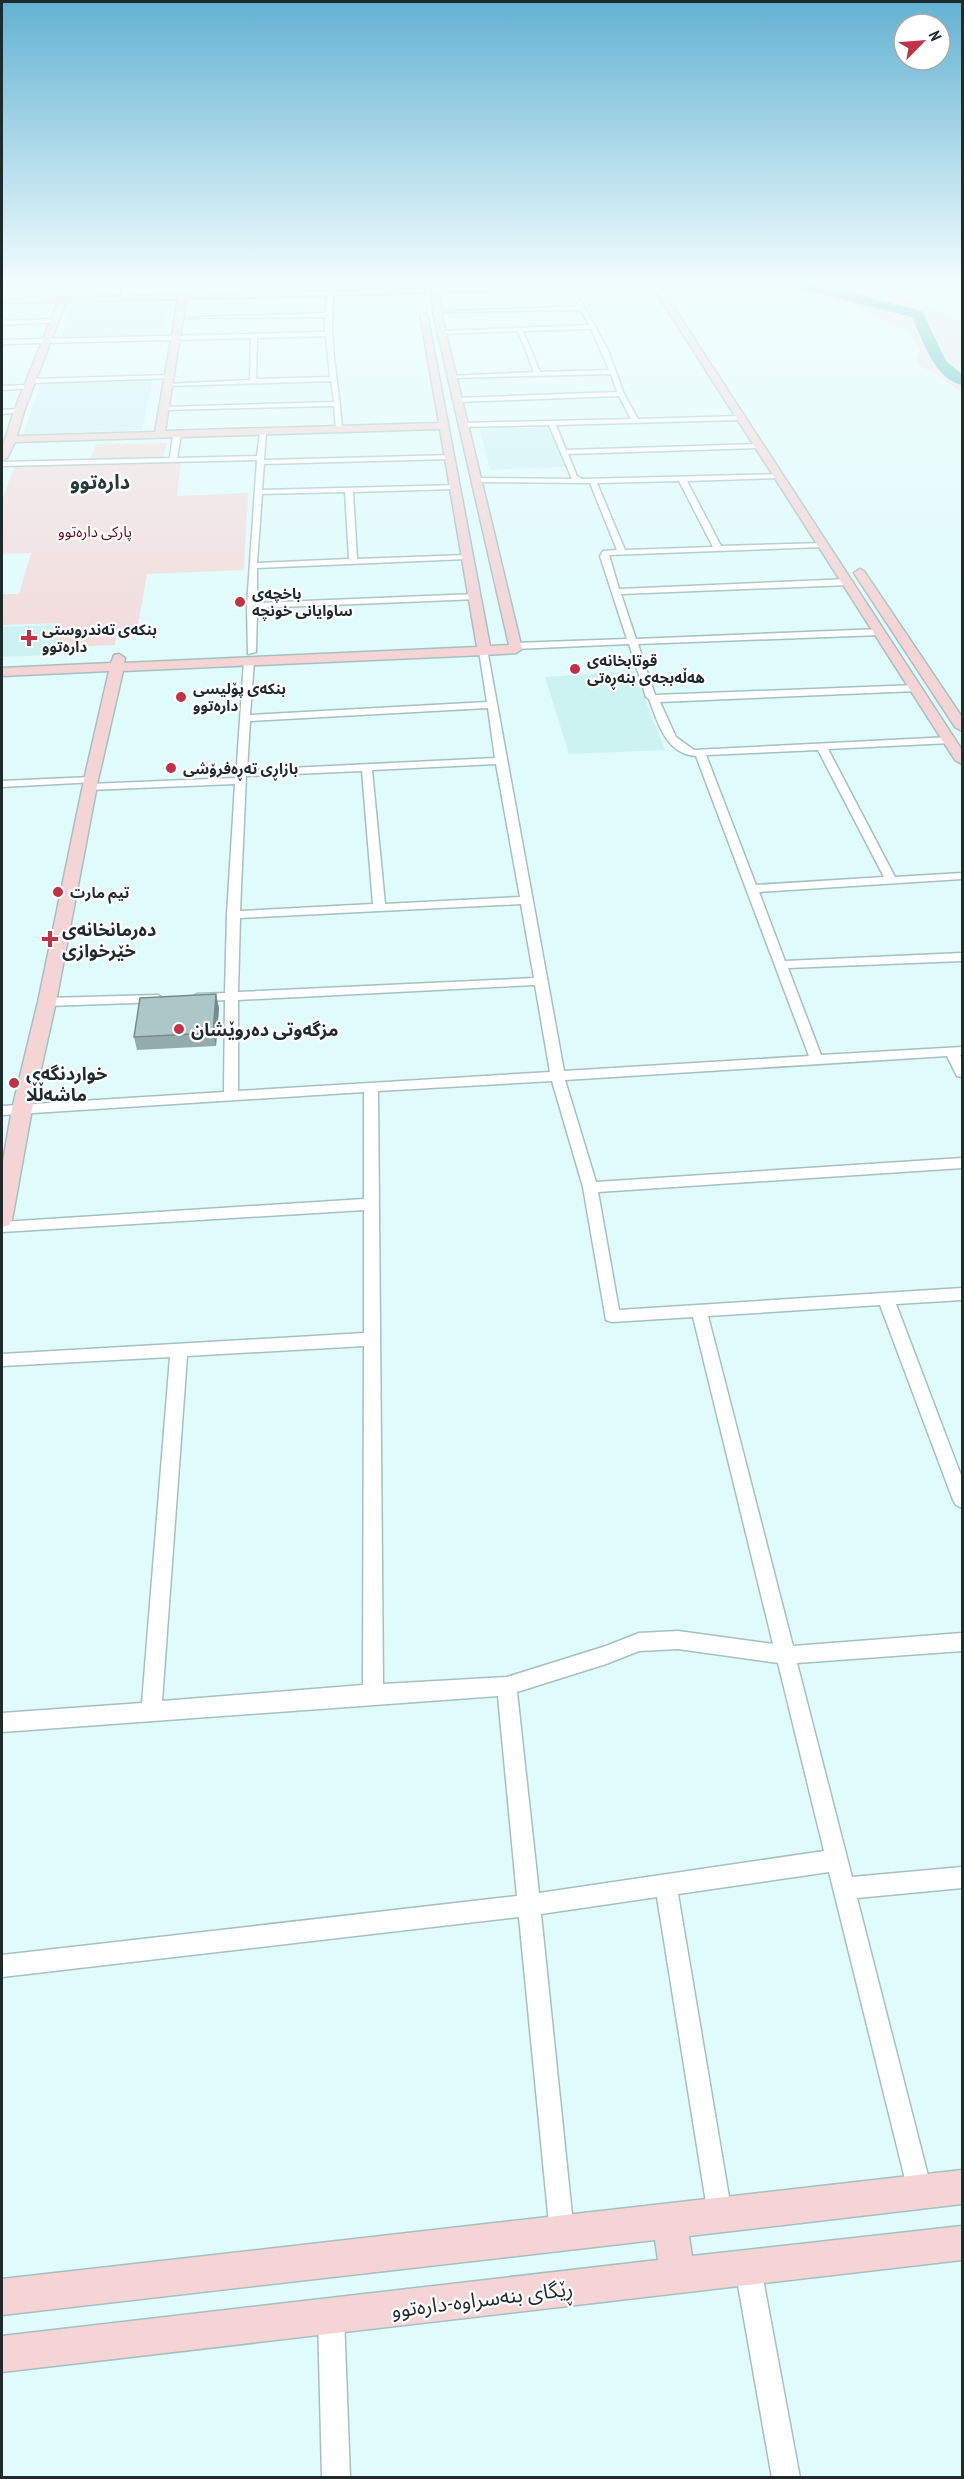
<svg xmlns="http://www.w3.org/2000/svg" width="964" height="2479" font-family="'PT Sans Narrow','Noto Sans Arabic',sans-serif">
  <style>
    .built { fill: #ccf2f1 }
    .green { fill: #f2dddd }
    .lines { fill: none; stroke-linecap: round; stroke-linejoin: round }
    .river { fill: #39afb0; fill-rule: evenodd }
    .street-casing { stroke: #a6c0c0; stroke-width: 3 }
    .secondary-casing { stroke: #a6c0c0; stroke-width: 3 }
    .street { fill: #fff; fill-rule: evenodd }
    .secondary { fill: #f4d4d5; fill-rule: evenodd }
    .wall { fill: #94abab }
    .shaded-wall { fill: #788b8b }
    .building { fill: #acc7c7; stroke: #788b8b; stroke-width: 1.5 }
    .poi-dot { fill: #c23145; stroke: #fff; stroke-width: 2 }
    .labels { text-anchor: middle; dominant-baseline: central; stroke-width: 4.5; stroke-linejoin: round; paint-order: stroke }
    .far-park-label { font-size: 15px; fill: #67061b; stroke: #fff }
    .far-poi-label { font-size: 15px; font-weight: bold; fill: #1f2a2a; stroke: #fff; text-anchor: start }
    .poi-label { font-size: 18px; font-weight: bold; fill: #1f2a2a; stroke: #fff; text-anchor: start }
    .far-district-label { font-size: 20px; font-weight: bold; fill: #243a3b; stroke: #fff }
    .near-street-label { font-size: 21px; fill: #1f2a2a; stroke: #fff }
  </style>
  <rect width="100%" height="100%" fill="#e0fbfb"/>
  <path class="built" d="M169,302L163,335L61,338L71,305Z
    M153,379L142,430L23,434L41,382Z
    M549,427L565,467L490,470L480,429Z
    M60,625L53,651H49L48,655L2,657V627Z
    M634,671L665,750L569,754L545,677Z"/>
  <path class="green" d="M759,280H823L903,298L956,319L962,326V393L939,376L918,365L916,358L920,350L908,330L873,314L854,306Z
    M167,443L163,458L90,460L96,444Z
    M181,462L177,496L248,493L244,570L147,574L137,630L116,633L115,645L54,648L60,623L2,625V594H19L31,553L2,554V500L15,465Z"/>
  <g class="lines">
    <path class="river" d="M776,280H798L922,311L946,361L962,374V385C935,380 922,339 912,317L778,283Z"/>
    <defs>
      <path id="street" d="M2,280H40L2,283Z
        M125,280H131L126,299L123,301L120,299Z
        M198,280H204L200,296L197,298L194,296Z
        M482,280H488L489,289H485Z
        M573,287L608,350L624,394L638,419L740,416L743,418L740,420L556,425L566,450L759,444L763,446L759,448L568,454L577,476L582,479L782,474L779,478L687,481L721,546L824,543L828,545L824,547L609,555L619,589L849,579L853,582L849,585L621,594L636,639L880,629L884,632L880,635L638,644L655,695L916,685L921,688L916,691L660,702L676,737L694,750L950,737L955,740L950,743L828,749L895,877L962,873V879L759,892L785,961L962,953V961L788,968L821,1055L962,1047V1055H960L962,1060V1077L957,1076L947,1056L565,1080L596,1182L962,1158V1168L598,1192L619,1310L962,1288V1300L896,1304L962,1478V1508L956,1505L953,1500L880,1305L708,1316L793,1646L962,1633V1651L797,1663L852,1877L962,1867V1888L857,1898L932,2191L929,2200L920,2203L911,2200L908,2191L829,1872L678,1894L732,2215L729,2224L720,2227L711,2224L708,2215L657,1897L541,1914L574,2234L571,2243L562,2246L553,2243L550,2234L519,1917L2,1977V1955L517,1896L498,1696L2,1732V1713L142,1703L170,1357L2,1366V1354L364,1333V1210L2,1232V1222L364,1199V1092L2,1115V1106L224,1092L225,1000L197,1002L191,998L197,994L225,993L227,915L235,784L89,790L84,787L89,784L236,778L244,661L249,658L254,661L250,715L487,702L479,651L487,649L564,1071L809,1056L696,756C666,754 658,723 649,699L646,697L629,644L515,649L510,646L515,643L627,639L600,556L603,551L617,550L590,483L476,482L472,480L476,478L572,479L549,425L462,427L459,425L462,423L631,419L619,396L458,402L455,400L458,398L617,392L611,374L453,378L450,376L534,372L518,331L443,334L441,331L589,325L581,310L434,312L579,306L570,289ZM591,329L609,370L540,372L523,331ZM679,481L713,547L625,550L597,483ZM488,708L495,758L247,770L250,721ZM818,750L884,877L756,885L706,755ZM496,764L520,897L385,904L372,770ZM362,771L373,904L240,911L246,776ZM521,904L534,978L238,992L240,918ZM535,985L550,1072L238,1091V1000ZM552,1081L583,1187L606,1320L612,1322L693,1317L773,1644L678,1631L639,1633L606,1646L507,1677L383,1684L378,1091ZM364,1346L363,1685L162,1701L187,1356ZM678,1649L778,1663L824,1851L539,1893L517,1692L606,1664L639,1651Z
        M331,291L334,293C327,341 340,385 342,430L339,432L336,430L334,406L163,410L165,407L334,402L331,381L169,386L166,384L250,380L251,338L2,344V340L325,332V317L177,318L325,313L328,293ZM326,336L330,377L256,379L257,338Z
        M54,319L56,322L2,325V321Z
        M171,375L173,378L32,383L29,381L32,379Z
        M30,385L32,388L2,390V386Z
        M19,409L21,412L2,414V410Z
        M263,430L266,432L264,460L453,455L450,459L264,464L262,490L459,485V489H456L353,492L357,559L466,555L470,557L466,559L257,568V603L475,594L479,597L478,599L257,608L256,652L248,654L247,606L257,460L2,466V462L170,458L173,435L177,433L181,435L177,458L257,456L260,432ZM345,492L349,559L257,563L262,494Z
        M91,777L95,778V782L2,787V781Z
        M158,995L164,999L162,1002L47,1006L41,1002L47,998Z
        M748,2255L757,2259L761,2268L800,2478H772L735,2268L739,2259Z
        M331,2303L340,2307L344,2316L350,2478H322L318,2316L322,2307Z"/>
      <path id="secondary" d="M431,280H439L440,288L656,280L962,750V764L955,760L652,286L439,292L441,312L522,649L516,653L484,655L123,671L98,780L56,1002L32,1109L12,1220L9,1225L2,1227V1167L12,1109L38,1002L84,780L109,671L2,676V668L111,663L114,655L119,654L125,658L124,663L477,647L440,429L15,442L7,458L2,461V449L14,411L58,302L2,303V299L425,289V293H422L186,299L165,431L439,423L420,315L427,313L490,646L509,645L433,312ZM178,299L155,432L17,436L24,411L66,302Z
        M860,569L864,571L962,717V731L955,727L854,573Z
        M962,2170V2204L689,2236L692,2256L962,2226V2260L2,2372V2336L658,2260L655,2240L2,2315V2279Z"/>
    </defs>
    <use href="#street" class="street-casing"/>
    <use href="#secondary" class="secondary-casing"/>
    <use href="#street" class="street"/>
    <use href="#secondary" class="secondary"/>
  </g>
  <path class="wall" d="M219,1008L216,1046L137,1050L134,1037Z"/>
  <path class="shaded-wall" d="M216,994L219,1008L216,1046L213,1033Z"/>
  <path class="building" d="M216,994L213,1033L134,1037L140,998Z"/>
  <linearGradient id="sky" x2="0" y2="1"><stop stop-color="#62b2d2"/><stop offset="0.45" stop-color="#f1fdfd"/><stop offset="1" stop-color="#f1fdfd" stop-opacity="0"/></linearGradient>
  <rect width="964" height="627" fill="url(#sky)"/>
  <g class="poi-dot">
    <circle cx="240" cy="602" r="6"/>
    <path d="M26 629h6v6h6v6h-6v6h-6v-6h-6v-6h6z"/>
    <circle cx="575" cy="669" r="6"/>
    <circle cx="181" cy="697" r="6"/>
    <circle cx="171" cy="768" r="6"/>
    <circle cx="58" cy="892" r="6"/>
    <path d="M47 930h6v6h6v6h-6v6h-6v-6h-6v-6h6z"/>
    <circle cx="179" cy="1029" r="6"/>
    <circle cx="14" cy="1083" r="6"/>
  </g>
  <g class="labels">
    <g class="far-park-label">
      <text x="95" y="531">پارکی دارەتوو</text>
    </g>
    <g class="far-poi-label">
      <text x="252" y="593">باخچەی<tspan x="252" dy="17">ساوایانی خونچە</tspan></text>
      <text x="42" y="629">بنکەی تەندروستی<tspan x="42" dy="17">دارەتوو</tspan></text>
      <text x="587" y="660">قوتابخانەی<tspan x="587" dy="17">هەڵەبجەی بنەڕەتی</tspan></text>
      <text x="193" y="688">بنکەی پۆلیسی<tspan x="193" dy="17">دارەتوو</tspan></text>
      <text x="183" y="768">بازاڕی تەڕەفرۆشی</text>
      <text x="70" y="892">تیم مارت</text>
    </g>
    <g class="poi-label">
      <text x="62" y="929">دەرمانخانەی<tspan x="62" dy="21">خێرخوازی</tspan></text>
      <text x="191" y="1029">مزگەوتی دەروێشان</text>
      <text x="26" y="1073">خواردنگەی<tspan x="26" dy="21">ماشەڵڵا</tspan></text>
    </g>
    <g class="far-district-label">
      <text x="100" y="482">دارەتوو</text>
    </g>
    <g class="near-street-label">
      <text transform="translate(482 2299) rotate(-7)">ڕێگای بنەسراوە-دارەتوو</text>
    </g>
  </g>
  <rect width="964" height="2479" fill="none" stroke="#1f2a2a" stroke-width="6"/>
  <g transform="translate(922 42) rotate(65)"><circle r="28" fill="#ffffff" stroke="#a5aaaa" stroke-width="1.5"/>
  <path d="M0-4.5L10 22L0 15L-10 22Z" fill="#c23145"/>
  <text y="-9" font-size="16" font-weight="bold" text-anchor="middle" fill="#1f2a2a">N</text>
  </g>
</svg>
